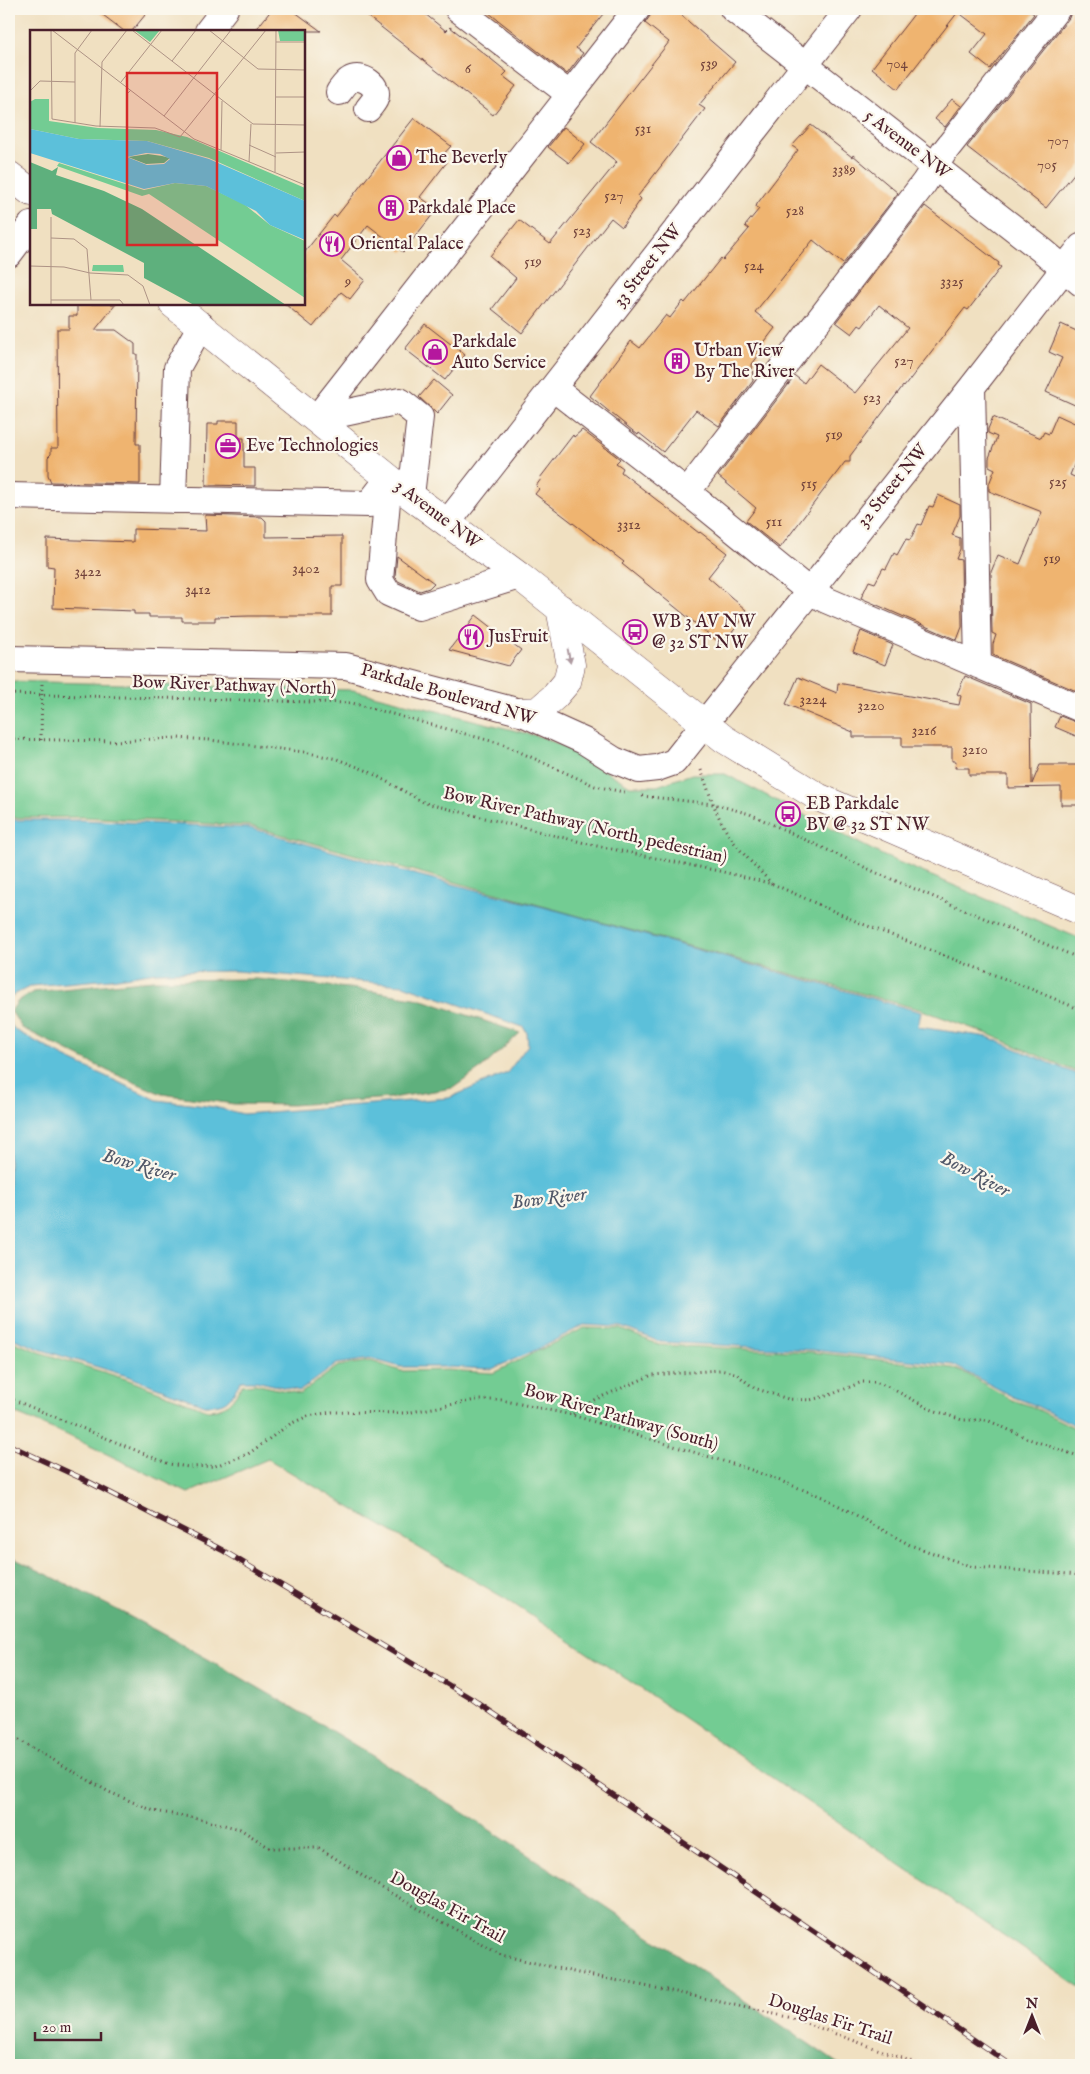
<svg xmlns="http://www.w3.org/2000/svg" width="1090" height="2074" font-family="'IM FELL English',serif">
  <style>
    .green { fill: #73cc93; stroke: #5e765f }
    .forest { fill: #5eb07d; stroke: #546854 }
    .water { fill: #5cc0da; stroke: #537082 }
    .building { fill: #efb470 }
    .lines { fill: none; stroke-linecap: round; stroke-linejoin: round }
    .minor-casing { stroke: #633c42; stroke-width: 28 }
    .major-casing { stroke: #633c42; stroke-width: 29 }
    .path { stroke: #633c42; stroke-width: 3; stroke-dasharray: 1 4; stroke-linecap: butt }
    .minor { stroke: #fff; stroke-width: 26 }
    .major { stroke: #fff; stroke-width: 28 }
    .rail-casing { stroke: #4a1f2b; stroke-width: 5.5 }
    .rail { stroke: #fbf7ec; stroke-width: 4; stroke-dasharray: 11; stroke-linecap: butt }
    .oneway { fill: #ae9aa0 }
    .labels { text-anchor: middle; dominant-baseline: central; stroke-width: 4.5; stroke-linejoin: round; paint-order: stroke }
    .number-label { font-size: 15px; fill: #73443c }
    .street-label { font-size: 18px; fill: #4a1f2b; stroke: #fbf7ec }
    .poi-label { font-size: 18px; fill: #4a1f2b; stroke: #fbf7ec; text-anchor: start }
    .water-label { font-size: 19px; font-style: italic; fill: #505768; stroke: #fbf7ec }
    .inset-road { fill: none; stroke: #ae9385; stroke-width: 1 }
    .view { fill: #d62828; fill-opacity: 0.15; stroke: #d62828; stroke-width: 2.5 }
    .inset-edge { fill: none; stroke: #4a1f2b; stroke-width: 2.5 }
  </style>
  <rect width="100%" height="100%" fill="#fbf7ec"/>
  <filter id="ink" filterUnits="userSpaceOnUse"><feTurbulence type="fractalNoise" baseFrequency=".02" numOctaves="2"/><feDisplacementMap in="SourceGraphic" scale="10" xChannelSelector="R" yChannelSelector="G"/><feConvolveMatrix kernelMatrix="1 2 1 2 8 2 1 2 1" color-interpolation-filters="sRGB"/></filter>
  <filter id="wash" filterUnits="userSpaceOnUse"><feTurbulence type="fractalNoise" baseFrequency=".0096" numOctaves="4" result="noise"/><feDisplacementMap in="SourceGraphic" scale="20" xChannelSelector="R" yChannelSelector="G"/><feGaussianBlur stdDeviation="1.12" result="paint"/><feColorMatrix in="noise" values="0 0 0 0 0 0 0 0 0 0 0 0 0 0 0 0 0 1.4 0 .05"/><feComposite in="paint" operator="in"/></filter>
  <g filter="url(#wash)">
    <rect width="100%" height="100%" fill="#f0e0c1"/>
    <path class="green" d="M9,681L353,690L545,738L575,752L630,786H657L692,774H725L884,856L1081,939V1074L988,1034L922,1010L250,826L82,817L9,818Z
      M584,1328L621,1329L659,1345L812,1352L953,1368L967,1374L1012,1400L1031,1406L1081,1431V1988L652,1696L506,1599L268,1459L188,1493L65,1434L9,1411V1340L42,1353L126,1379L207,1410C228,1409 231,1402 242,1385L255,1384L300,1394L338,1366L371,1361L401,1371L447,1370L493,1373Z"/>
    <path class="forest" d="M256,979L358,989L420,999L520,1033L483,1067L453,1088L391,1098L292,1105L234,1104L162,1094L108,1071L22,1028L11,1011L18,1001L33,992L153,980Z
      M9,1556C303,1695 572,1883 840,2065H9Z"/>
    <path class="water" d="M9,820H82L250,828L406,872L559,911L921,1012L918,1027L988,1037L1081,1076V1428L1032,1404L1013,1397L953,1365L813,1350L660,1342L622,1327L584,1325L536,1350L492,1369L446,1367H400L371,1359L337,1364L300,1391L255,1381H241C229,1400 228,1406 204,1405L127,1376L42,1350L9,1337V1022L15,1030L64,1057L157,1100L214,1107L243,1114L449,1098L507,1073L528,1045L527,1033L523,1027L403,985L236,971L156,972L111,979L31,986L10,997L9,1000Z"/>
    <g id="blocks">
      <path class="building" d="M95,9H150L132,31H124Z
        M272,9H291L321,31H255Z
        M358,9H419L446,31L450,27L491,59L507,72L503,76L516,86L493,115Z
        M484,9H607L576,48L583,53L567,74Z
        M655,9H674L735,62L699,105L705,109L638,196L641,199L622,227L611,218L522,333L492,309L516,278L490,256L519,220L550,244L617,162L591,142L669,42L645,23Z
        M918,9H1027L1034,14L990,69L971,54L987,34L958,12L898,89L872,68Z
        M1072,9H1081V165L1046,208L967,147L1069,18Z
        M952,99L961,106L945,127L935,119Z
        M414,118L451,146L441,157L447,162L420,197L437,209L403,252L368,225L341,260L365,280L350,299L341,292L313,327L285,304H304V253L334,215L336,217Z
        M811,125L852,157L853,155L898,193L843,264L813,240L755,312L775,328L756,353L759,355L752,364L753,381L719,426L696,410L663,452L639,433L638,435L590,396L631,341L640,348L666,315L670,318L683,301L685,303L721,258L723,260L749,229L745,226L759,209L756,207L757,204L798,150L792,146Z
        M564,127L585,144L569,163L548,147Z
        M925,206L999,263L998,265L1001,267L968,310L965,308L904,387L903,386L850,456V462H845L780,548L746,521L756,508L718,476L795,376L804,383L818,364L855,393L908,328L879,305L862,327L859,325L852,334L836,322Z
        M77,304H116L95,330H116L135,344V354H137L136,444H140V484L51,482L48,475V457L51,454V448H58L57,329H69V316H77Z
        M425,324L465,355L445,380L405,349Z
        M1061,324L1081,333V396L1077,406L1046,392L1062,358L1049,352Z
        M434,380L452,395L437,414L419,397Z
        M1057,415L1081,426V448L1070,475L1081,480V693L993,655V644L996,635L992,633L991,572L998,555L1020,564L1042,512L989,491V484L995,469L989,466V458L997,437L988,433V429L993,417L1041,438L1044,432L1049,434Z
        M218,421H238V438H244V468H255V486L206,485L207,424H218Z
        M582,430L620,459L616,463L623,468L621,472L699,533L700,532L727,553L708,577L746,610L740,618L742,620L722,645L622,564L624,562L535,494L539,489L536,486L541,479L540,478L573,435L574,437Z
        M938,495L960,505V516L952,535L960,538V549L956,559L961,560L962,627L957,640L861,598L869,581L875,583L883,568L886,569L894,553L897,555L906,539L910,540L918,524L921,525L929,506L933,507Z
        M205,515L262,517L266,521V537L342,536V586H332V616H249L215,617V621H182V617H149V614H134V611L53,608L54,567L47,566V539L133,542V529L206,531Z
        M397,556L434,583L429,588L420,591L398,581L395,576Z
        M476,615L521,650L509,666L449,650Z
        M861,631L893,645L885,665L853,652Z
        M965,676L1031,704L1032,784L1040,765H1081V805H1061V787L1008,788V775H969V768H955L956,761H952V747H902V737H853V732L786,704L798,677L837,693L838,683L959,705L961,696L957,694Z
        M1060,716L1081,724L1076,736L1055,727Z"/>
    </g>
  </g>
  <g filter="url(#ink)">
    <use href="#blocks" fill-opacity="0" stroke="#633c42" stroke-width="1"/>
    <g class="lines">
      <defs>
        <path id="minor" d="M458,9L569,94
          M733,9L1043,251L1081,283
          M208,31L225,9
          M339,92C342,88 346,82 350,80C361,73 381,86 375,99C374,102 370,106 368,109
          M9,254L31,225
          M972,387L978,665
          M553,388L687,492L809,591L826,600L1081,709
          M316,419L637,9
          M316,419L400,401L420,417L411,496
          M389,479L380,580L388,593L419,607L519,576
          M687,492L924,183L944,152L1057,9
          M9,496L369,504L389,478
          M173,500L177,368L201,325
          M447,523L849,9
          M9,659L346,666L520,712L584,741L614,760L639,770L657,768L674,762L972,387L1081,247"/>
        <path id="major" d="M9,175L31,192
          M173,304L411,496L519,576L724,739L818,797L1081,911
          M520,712L538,711L555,696L567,682L571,665L560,608"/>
      </defs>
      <use href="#minor" class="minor-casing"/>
      <use href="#major" class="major-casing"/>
      <path class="path" d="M9,694L352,703L502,744L595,786L628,793
        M9,739L112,741L177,738L209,740L304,752L337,759L368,771L425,803L597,846L719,871L773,884L860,923L1036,991L1081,1010
        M41,740L42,683
        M701,770C708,789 714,809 724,827C736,849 756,866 772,884
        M642,796L713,804L750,814L877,873L1081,959
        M9,1398L169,1464L189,1467L215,1466L248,1454L290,1424L308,1416L332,1412L406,1413L476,1400H501L572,1415L749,1469L825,1498L910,1545L973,1567L1081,1575
        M573,1414L594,1400L652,1375L720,1370L735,1373L754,1388L788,1399L810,1400L830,1395L862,1382H875L889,1387L930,1409L962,1420H987L1029,1439L1081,1457
        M9,1741L19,1740L109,1792L154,1811L196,1818L240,1829L270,1848H319L382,1888L501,1955L578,1973L676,1992L792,2018L921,2065"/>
      <use href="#minor" class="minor"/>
      <use href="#major" class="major"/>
      <defs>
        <path id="rail" d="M9,1445L83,1479L222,1550L472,1699L1011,2065"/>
      </defs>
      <use href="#rail" class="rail-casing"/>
      <use href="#rail" class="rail"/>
    </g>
    <defs><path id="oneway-solid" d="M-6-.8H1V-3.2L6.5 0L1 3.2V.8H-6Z" transform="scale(1.25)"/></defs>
    <use class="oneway" href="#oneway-solid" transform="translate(569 656) rotate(79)"/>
  </g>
  <defs>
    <symbol id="shop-ring" viewBox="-11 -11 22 22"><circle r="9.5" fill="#fbf7ec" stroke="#b5179e" stroke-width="1.5"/><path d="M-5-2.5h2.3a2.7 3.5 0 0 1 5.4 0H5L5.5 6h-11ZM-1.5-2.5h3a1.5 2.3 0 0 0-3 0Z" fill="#b5179e"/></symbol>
    <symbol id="building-ring" viewBox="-11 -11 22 22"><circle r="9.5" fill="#fbf7ec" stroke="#b5179e" stroke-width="1.5"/><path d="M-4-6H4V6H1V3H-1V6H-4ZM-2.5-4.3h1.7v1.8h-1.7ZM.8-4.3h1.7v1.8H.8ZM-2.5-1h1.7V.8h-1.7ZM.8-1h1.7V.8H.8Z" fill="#b5179e"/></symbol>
    <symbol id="restaurant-ring" viewBox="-11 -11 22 22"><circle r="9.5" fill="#fbf7ec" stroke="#b5179e" stroke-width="1.5"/><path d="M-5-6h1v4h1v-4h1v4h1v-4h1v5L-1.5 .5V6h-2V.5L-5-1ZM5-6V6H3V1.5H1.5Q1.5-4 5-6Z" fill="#b5179e"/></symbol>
    <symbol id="office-ring" viewBox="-11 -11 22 22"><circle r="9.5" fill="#fbf7ec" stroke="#b5179e" stroke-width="1.5"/><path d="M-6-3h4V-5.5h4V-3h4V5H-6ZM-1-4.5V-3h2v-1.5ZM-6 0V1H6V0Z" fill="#b5179e"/></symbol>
    <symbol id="bus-ring" viewBox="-11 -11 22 22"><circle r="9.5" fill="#fbf7ec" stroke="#b5179e" stroke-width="1.5"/><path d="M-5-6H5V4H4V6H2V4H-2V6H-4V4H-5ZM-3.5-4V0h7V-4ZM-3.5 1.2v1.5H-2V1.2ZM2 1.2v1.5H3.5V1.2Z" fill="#b5179e"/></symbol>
  </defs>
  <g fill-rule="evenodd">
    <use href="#shop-ring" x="385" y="144" width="28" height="28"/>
    <use href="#building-ring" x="377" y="194" width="28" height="28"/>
    <use href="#restaurant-ring" x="318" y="230" width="28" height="28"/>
    <use href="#shop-ring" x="421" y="338" width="28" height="28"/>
    <use href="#building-ring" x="663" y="347" width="28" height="28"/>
    <use href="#office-ring" x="214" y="432" width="28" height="28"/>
    <use href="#bus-ring" x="621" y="618" width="28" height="28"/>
    <use href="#restaurant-ring" x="457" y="623" width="28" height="28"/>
    <use href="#bus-ring" x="774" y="800" width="28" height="28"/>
  </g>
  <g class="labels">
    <g class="number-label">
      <text x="709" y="63">539</text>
      <text x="897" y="63">704</text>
      <text x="468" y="68">6</text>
      <text x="643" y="128">531</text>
      <text x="1058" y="140">707</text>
      <text x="1047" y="164">705</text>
      <text x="844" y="169">3389</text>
      <text x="614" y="195">527</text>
      <text x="795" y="210">528</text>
      <text x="582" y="230">523</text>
      <text x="533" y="261">519</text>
      <text x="754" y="265">524</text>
      <text x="348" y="281">9</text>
      <text x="952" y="281">3325</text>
      <text x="904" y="360">527</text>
      <text x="872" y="397">523</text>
      <text x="834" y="434">519</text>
      <text x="1058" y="481">525</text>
      <text x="809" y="483">515</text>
      <text x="774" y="521">511</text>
      <text x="629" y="524">3312</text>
      <text x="1052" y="558">519</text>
      <text x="306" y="568">3402</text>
      <text x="88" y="571">3422</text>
      <text x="198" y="589">3412</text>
      <text x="813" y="699">3224</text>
      <text x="871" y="705">3220</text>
      <text x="924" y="730">3216</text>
      <text x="975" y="749">3210</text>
    </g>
    <g class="street-label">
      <text transform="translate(907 145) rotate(37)">5 Avenue NW</text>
      <text transform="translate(648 266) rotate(-52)">33 Street NW</text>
      <text transform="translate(893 486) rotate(-51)">32 Street NW</text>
      <text transform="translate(437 515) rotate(37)">3 Avenue NW</text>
      <text transform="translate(234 686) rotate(2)">Bow River Pathway (North)</text>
      <text transform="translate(448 695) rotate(16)">Parkdale Boulevard NW</text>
      <text transform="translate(585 826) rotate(13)">Bow River Pathway (North, pedestrian)</text>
      <text transform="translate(621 1418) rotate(16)">Bow River Pathway (South)</text>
      <text transform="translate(447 1908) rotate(29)">Douglas Fir Trail</text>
      <text transform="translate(830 2020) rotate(18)">Douglas Fir Trail</text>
    </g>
    <g class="poi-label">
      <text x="416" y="158">The Beverly</text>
      <text x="408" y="208">Parkdale Place</text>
      <text x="350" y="244">Oriental Palace</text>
      <text x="452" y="342">Parkdale<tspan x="452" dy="21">Auto Service</tspan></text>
      <text x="694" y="351">Urban View<tspan x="694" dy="21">By The River</tspan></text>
      <text x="246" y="446">Eve Technologies</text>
      <text x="652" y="622">WB 3 AV NW<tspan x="652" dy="21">@ 32 ST NW</tspan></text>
      <text x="488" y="637">JusFruit</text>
      <text x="806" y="804">EB Parkdale<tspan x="806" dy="21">BV @ 32 ST NW</tspan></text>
    </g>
    <g class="water-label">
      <text transform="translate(139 1166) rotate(16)">Bow River</text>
      <text transform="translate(975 1175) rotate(28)">Bow River</text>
      <text transform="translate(549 1199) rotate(-7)">Bow River</text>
    </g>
  </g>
  <g transform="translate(30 30)">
    <rect width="275" height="275" fill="#f0e0c1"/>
    <path d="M104,0H130L120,12ZM248,0H275V11H250ZM5,69H19V91L68,98L126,100L157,107L275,158V171L179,128L117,111L49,109L0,99V72ZM29,133L114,160L145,153L176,156L214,174L240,195L275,211V268L119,164L112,166L27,136ZM93,235L94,242L62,241L63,235Z" fill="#73cc93"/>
    <path d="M118,124L132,126L140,128L134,133L116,134L98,127ZM0,132L22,141L28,137L26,145L74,161L112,179L256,275H164L114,248V233L22,184L21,179H7V199H0Z" fill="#5eb07d"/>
    <path d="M0,99L49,109L117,111L179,129L275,171V210L240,195L226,181L176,156L145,153L114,159L0,123ZM116,123L130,124L140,129L134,134L117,135L97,127Z" fill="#5cc0da" fill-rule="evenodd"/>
    <path class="inset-road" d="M21,0L22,89L66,96L125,98L150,107L236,0M22,0L164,109L275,155M102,0L223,94L275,95M179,0L228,39L275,40M246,12H275M142,31L166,0M91,52L132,0M0,61L10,51L45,52M246,67H275M134,86L201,0M45,93V23L62,0M70,97L72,32L97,0M97,97V64L101,60M219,115L246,127M191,120L192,71M246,123L275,122M219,132L221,94M245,142L246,0M21,208L44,209L57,219L61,270M0,236L34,237L60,243L98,245L113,256L120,275M21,270H90L94,275M21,275V187"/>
    <path class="view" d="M97,43H187V215H97Z"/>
    <rect width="275" height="275" class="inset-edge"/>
  </g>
  <rect width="1090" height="2074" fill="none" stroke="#fbf7ec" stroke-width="30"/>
  <g transform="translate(1032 2016)" stroke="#fbf7ec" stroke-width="4" paint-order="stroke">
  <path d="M0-4L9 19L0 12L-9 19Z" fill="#4a1f2b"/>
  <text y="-8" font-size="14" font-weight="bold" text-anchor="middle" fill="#4a1f2b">N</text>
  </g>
  <path d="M35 2032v8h66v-8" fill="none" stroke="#4a1f2b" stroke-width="2.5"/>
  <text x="42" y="2032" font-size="15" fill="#4a1f2b" stroke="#fbf7ec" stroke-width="4" paint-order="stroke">20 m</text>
</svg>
